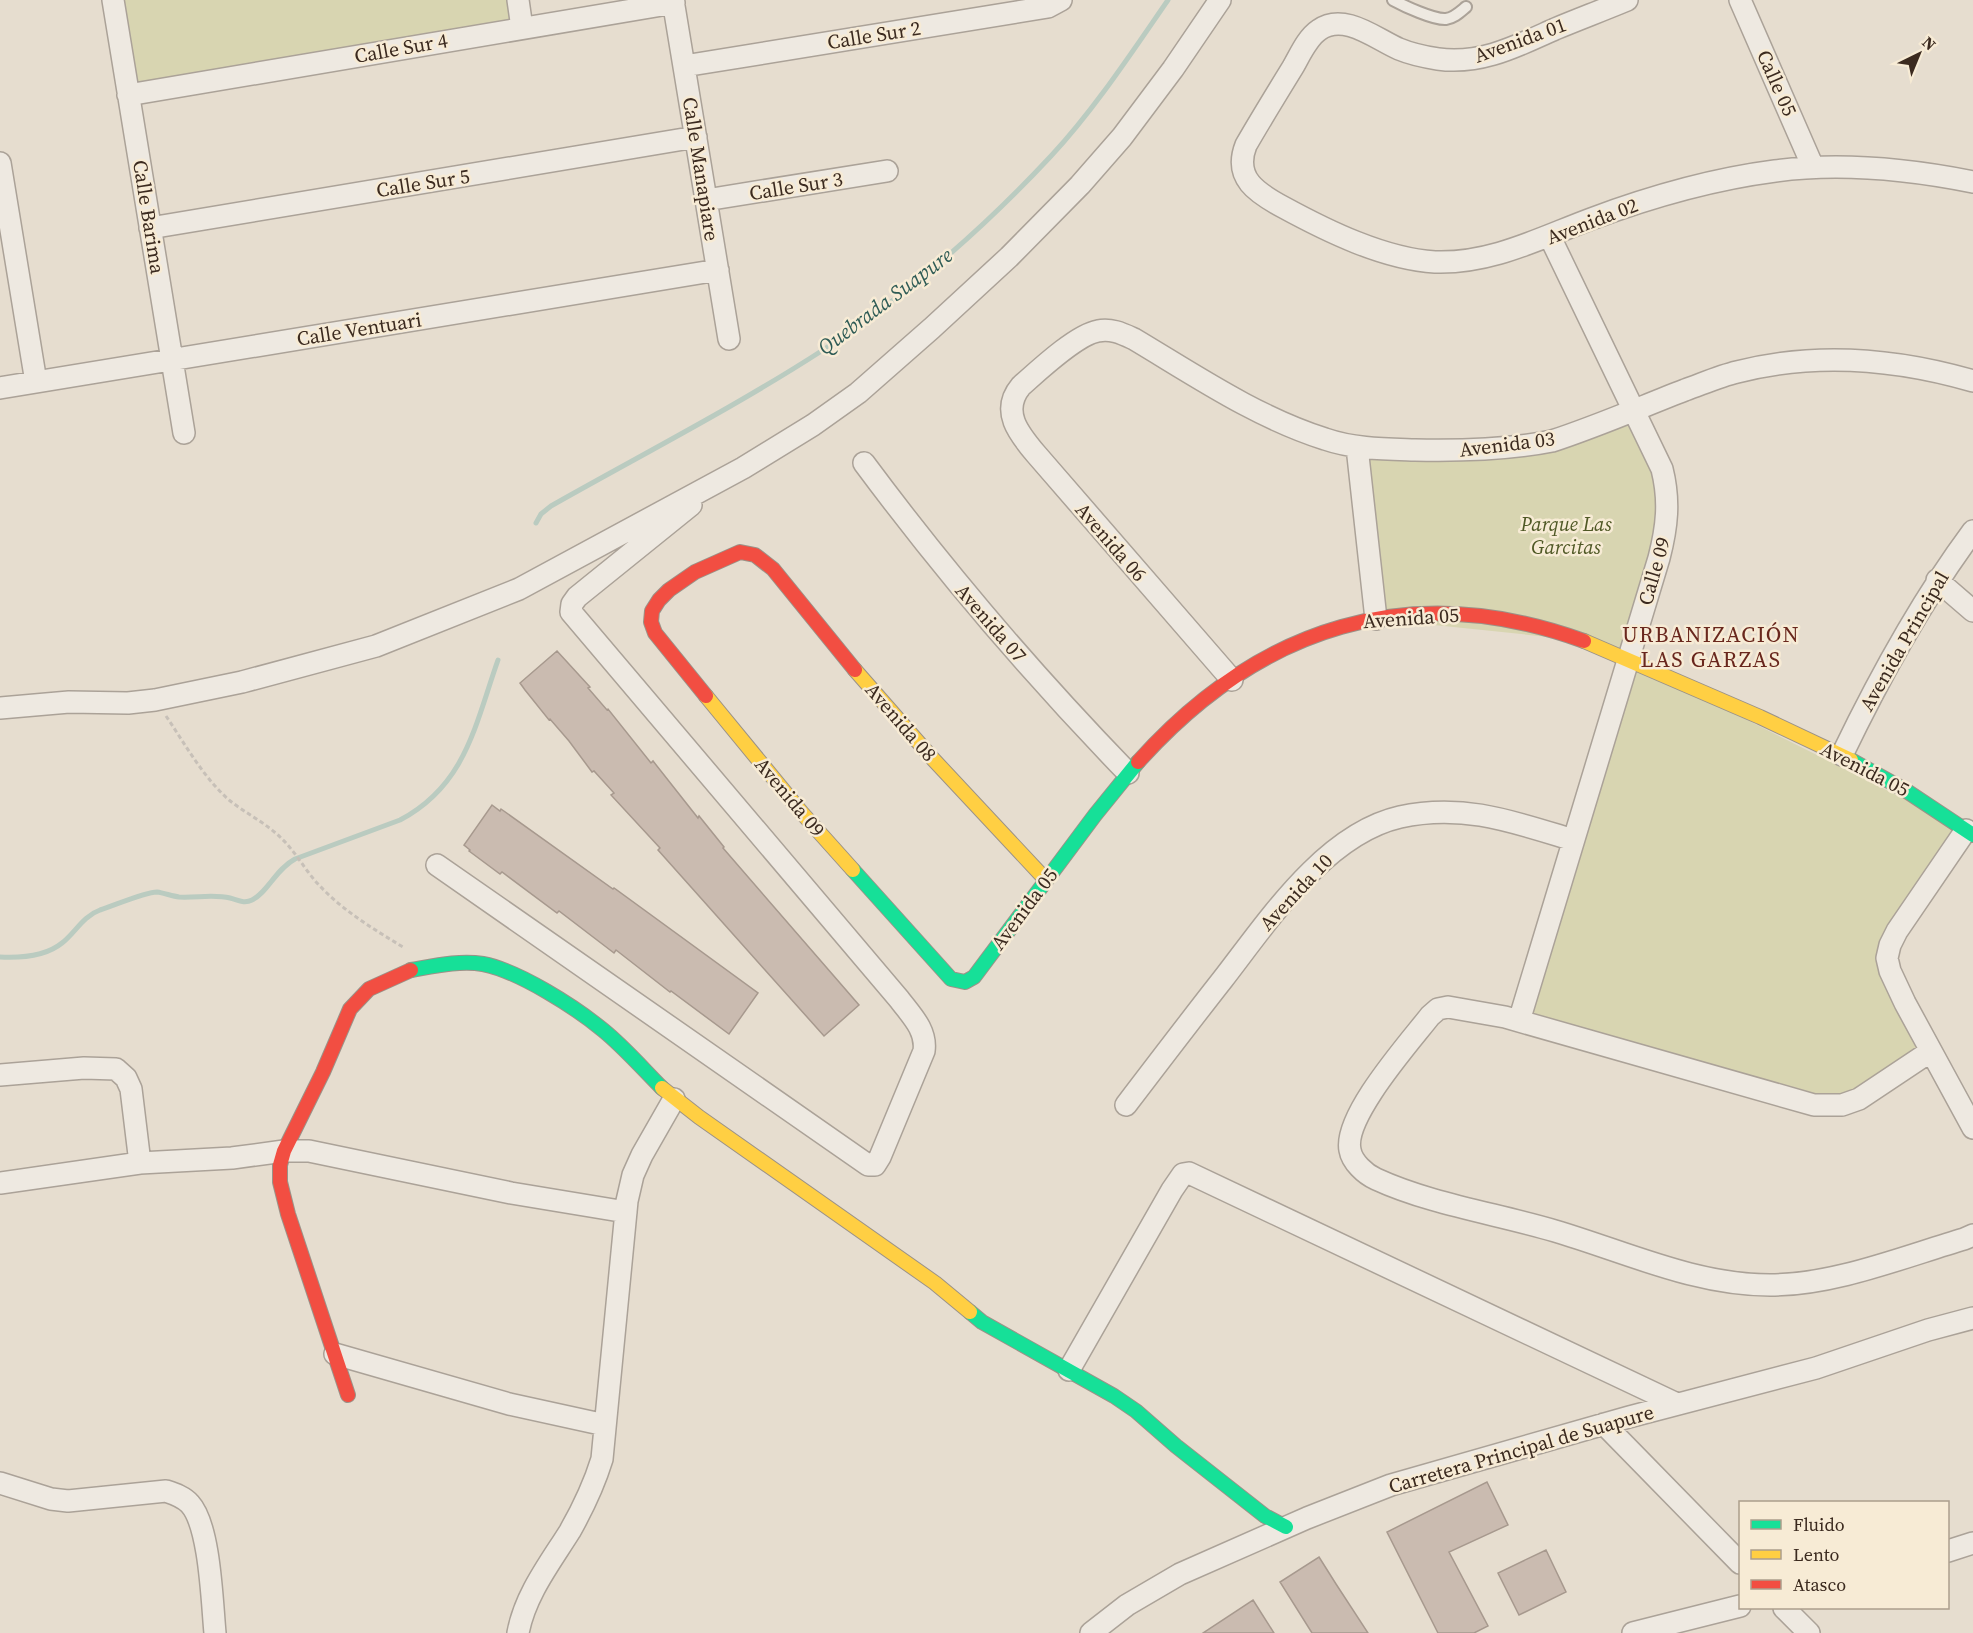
<svg xmlns="http://www.w3.org/2000/svg" width="1973" height="1633" font-family="'Source Serif 4',serif">
  <style>
    .green { fill: #d8d5b1 }
    .lines { fill: none; stroke-linecap: round; stroke-linejoin: round }
    .stream { stroke: #bacbc0; stroke-width: 5 }
    .building { fill: #cabbb0; stroke: #a7998e; stroke-width: 1.5 }
    .lane-casing { stroke: #aba298; stroke-width: 14 }
    .street-casing { stroke: #aba298; stroke-width: 24 }
    .fast-casing { stroke: #9b9288; stroke-width: 16 }
    .slow-casing { stroke: #9b9288; stroke-width: 16 }
    .jam-casing { stroke: #9b9288; stroke-width: 16 }
    .path { stroke: #c7c0b8; stroke-width: 3; stroke-dasharray: 4.5 3; stroke-linecap: butt }
    .lane { stroke: #eee9e1; stroke-width: 10 }
    .street { stroke: #eee9e1; stroke-width: 21 }
    .fast { stroke: #16e098; stroke-width: 14 }
    .slow { stroke: #ffcf43; stroke-width: 14 }
    .jam { stroke: #f24e42; stroke-width: 14 }
    .labels { text-anchor: middle; dominant-baseline: central; stroke-width: 5; stroke-linejoin: round; paint-order: stroke }
    .street-label { font-size: 20px; fill: #3b2a1f; stroke: #f7ebd5 }
    .park-label { font-size: 20px; font-style: italic; fill: #4f5825; stroke: #f7ebd5 }
    .water-label { font-size: 21px; font-style: italic; fill: #2e5b55; stroke: #f7ebd5 }
    .quarter-label { font-size: 22px; letter-spacing: 1.5px; fill: #69271d; stroke: #f7ebd5 }
  </style>
  <rect width="100%" height="100%" fill="#e6ddcf"/>
  <path class="green" d="M113,0H518L522,28L128,95Z
    M1635,410L1667,489L1628,660L1966,830L1890,945L1931,1051L1842,1105L1519,1021L1627,660L1578,640L1376,619L1357,447L1478,450Z"/>
  <g class="lines">
    <path class="stream" d="M536,523L541,514L551,506C641,455 735,407 823,350C906,296 983,229 1051,156C1094,110 1132,52 1168,0
      M0,957C20,958 45,957 62,943C75,933 83,916 100,910C113,906 145,892 157,892C164,893 172,896 179,897C196,898 214,894 230,898C238,900 244,904 252,900C267,893 276,869 295,859L400,820C466,785 475,725 498,660"/>
  </g>
  <path class="building" d="M557,651L590,687L588,688L607,710L608,709L651,763L653,761L698,818L699,816L724,847L723,848L859,1005L824,1036L658,850L660,848L611,795L614,793L594,771L592,772L569,741L550,719L549,720L525,690L520,683Z
    M492,805L500,811L501,809L613,889L614,888L758,993L729,1034L671,991L670,992L616,950L614,953L559,911L557,913L502,872L500,874L469,851L470,850L464,845Z
    M1487,1482L1508,1525L1449,1552L1488,1626L1474,1633H1438L1387,1532Z
    M1546,1550L1566,1592L1519,1615L1498,1573Z
    M1319,1557L1336,1584L1368,1633H1312L1280,1582Z
    M1253,1600L1274,1633H1203Z"/>
  <g class="lines">
    <defs>
      <path id="lane" d="M1393,0C1404,6 1434,20 1446,19C1454,18 1460,12 1466,7"/>
      <path id="street" d="M113,0L184,433
        M518,0L522,28
        M673,0L729,339
        M1627,0C1603,10 1579,19 1555,29C1517,46 1481,65 1438,59C1425,57 1411,54 1399,49C1376,39 1344,12 1319,30C1307,38 1300,55 1293,67C1277,93 1261,119 1246,145C1233,178 1257,193 1283,207C1327,231 1384,259 1435,262C1491,264 1540,238 1591,219C1650,197 1713,179 1775,171C1841,162 1908,169 1973,182
        M1740,0L1813,167
        M684,66L1048,7L1061,0
        M128,95L674,3
        M0,163L36,382
        M706,200L887,171
        M150,228L696,137
        M0,388L718,270
        M1357,447L1376,619
        M864,463C945,572 1033,675 1128,773
        M1937,580L1973,611
        M1232,680L1036,454C1019,434 1000,411 1021,386C1038,371 1076,335 1098,331C1111,328 1123,334 1134,339C1196,376 1256,417 1325,439C1354,449 1385,449 1415,450C1461,451 1507,450 1552,441C1598,426 1641,407 1685,390C1702,384 1720,376 1737,372C1815,352 1897,359 1973,381
        M0,708L69,702L128,703L155,700L242,682L376,646L519,589L743,468L813,425L858,393L932,328L1009,257L1080,185L1122,137L1173,69L1220,0
        M1842,755C1880,676 1921,601 1973,531
        M1966,830L1897,931L1890,945L1887,958L1890,971L1905,1003L1973,1128
        M437,865L868,1165H875L880,1157L924,1051C927,1030 911,1015 899,999L571,612L572,604L577,597L691,505
        M1519,1021L1659,558C1667,527 1670,501 1662,469L1550,237
        M1931,1051L1859,1099L1842,1105H1814L1505,1017L1448,1007L1438,1009L1430,1016C1409,1043 1343,1117 1350,1150C1352,1162 1365,1174 1376,1179C1430,1204 1498,1214 1555,1231C1626,1252 1695,1285 1770,1285C1834,1285 1903,1257 1964,1239L1973,1235
        M0,1075L84,1068L116,1069L126,1078L131,1089L140,1163
        M1126,1105C1158,1063 1190,1021 1223,979C1268,921 1325,834 1400,817C1463,803 1514,822 1573,840
        M0,1183L140,1163L232,1158L284,1151H309L511,1193L626,1212
        M335,1354L509,1404L605,1425
        M1069,1370L1172,1190L1183,1174L1189,1173L1677,1404
        M1604,1424L1740,1563
        M0,1483L51,1499L68,1501L166,1491C175,1494 184,1497 190,1504C210,1526 212,1602 215,1633
        M1948,1551L1973,1543
        M1784,1608L1809,1633
        M518,1633C525,1595 550,1563 570,1531C583,1508 594,1485 602,1459L627,1201L633,1175L642,1155L674,1099
        M1091,1633L1127,1605L1180,1574L1307,1518L1391,1485L1629,1417L1816,1368L1928,1330L1973,1318
        M1633,1633L1740,1606"/>
      <path id="fast" d="M1851,760L1905,790L1973,835
        M853,870L951,979L965,982L974,977L1095,815L1138,762
        M411,970C434,966 460,960 483,964C519,971 575,1007 603,1030C624,1047 643,1069 662,1088
        M970,1312L982,1322L1114,1396L1136,1411L1176,1446L1265,1516L1286,1527"/>
      <path id="slow" d="M1584,641L1760,717L1851,760
        M855,670L933,759L1046,880
        M706,696L802,813L853,870
        M662,1088L699,1117L935,1283L970,1312"/>
      <path id="jam" d="M706,696L655,633L651,622L652,611L659,600L669,590L695,572L740,552L755,555L773,569L855,670
        M1138,762C1260,626 1410,578 1584,641
        M348,1395L288,1214L280,1182V1165L284,1151L323,1072L350,1009L369,989L411,970"/>
    </defs>
    <use href="#lane" class="lane-casing"/>
    <use href="#street" class="street-casing"/>
    <use href="#fast" class="fast-casing"/>
    <use href="#slow" class="slow-casing"/>
    <use href="#jam" class="jam-casing"/>
    <path class="path" d="M166,716C185,744 203,777 229,800C245,813 266,823 281,838C295,851 305,870 318,884C342,910 373,929 403,947"/>
    <use href="#lane" class="lane"/>
    <use href="#street" class="street"/>
    <use href="#fast" class="fast"/>
    <use href="#slow" class="slow"/>
    <use href="#jam" class="jam"/>
  </g>
  <g class="labels">
    <g class="street-label">
      <text transform="translate(874 35) rotate(-9)">Calle Sur 2</text>
      <text transform="translate(1520 40) rotate(-20)">Avenida 01</text>
      <text transform="translate(401 48) rotate(-10)">Calle Sur 4</text>
      <text transform="translate(1777 83) rotate(66)">Calle 05</text>
      <text transform="translate(701 169) rotate(81)">Calle Manapiare</text>
      <text transform="translate(423 183) rotate(-9)">Calle Sur 5</text>
      <text transform="translate(796 186) rotate(-9)">Calle Sur 3</text>
      <text transform="translate(149 217) rotate(81)">Calle Barima</text>
      <text transform="translate(1592 221) rotate(-21)">Avenida 02</text>
      <text transform="translate(359 329) rotate(-9)">Calle Ventuari</text>
      <text transform="translate(1507 444) rotate(-7)">Avenida 03</text>
      <text transform="translate(1111 542) rotate(49)">Avenida 06</text>
      <text transform="translate(1654 571) rotate(-74)">Calle 09</text>
      <text transform="translate(1411 618) rotate(-4)">Avenida 05</text>
      <text transform="translate(991 623) rotate(49)">Avenida 07</text>
      <text transform="translate(1904 641) rotate(-60)">Avenida Principal</text>
      <text transform="translate(901 722) rotate(49)">Avenida 08</text>
      <text transform="translate(1865 769) rotate(27)">Avenida 05</text>
      <text transform="translate(790 797) rotate(50)">Avenida 09</text>
      <text transform="translate(1296 892) rotate(-47)">Avenida 10</text>
      <text transform="translate(1024 909) rotate(-53)">Avenida 05</text>
      <text transform="translate(1521 1449) rotate(-16)">Carretera Principal de Suapure</text>
    </g>
    <g class="park-label">
      <text x="1566" y="524">Parque Las<tspan x="1566" dy="23">Garcitas</tspan></text>
    </g>
    <g class="water-label">
      <text transform="translate(885 301) rotate(-37)">Quebrada Suapure</text>
    </g>
    <g class="quarter-label">
      <text x="1711" y="634">URBANIZACIÓN<tspan x="1711" dy="25">LAS GARZAS</tspan></text>
    </g>
  </g>
  <rect x="1739" y="1501" width="210" height="108" fill="#f7ebd5" stroke="#ac9e8c" stroke-width="1.5"/>
  <rect x="1751" y="1520" width="30" height="9" fill="#16e098" stroke="#ac9e8c" stroke-width="1.5"/>
  <text x="1793" y="1531" font-size="18" fill="#3b2a1f">Fluido</text>
  <rect x="1751" y="1550" width="30" height="9" fill="#ffcf43" stroke="#ac9e8c" stroke-width="1.5"/>
  <text x="1793" y="1561" font-size="18" fill="#3b2a1f">Lento</text>
  <rect x="1751" y="1580" width="30" height="9" fill="#f24e42" stroke="#ac9e8c" stroke-width="1.5"/>
  <text x="1793" y="1591" font-size="18" fill="#3b2a1f">Atasco</text>
  <g transform="translate(1919 54) rotate(43)" stroke="#f7ebd5" stroke-width="4.5" paint-order="stroke">
  <path d="M0-4.5L10 22L0 15L-10 22Z" fill="#3b2a1f"/>
  <text y="-9" font-size="16" font-weight="bold" text-anchor="middle" fill="#3b2a1f">N</text>
  </g>
</svg>
